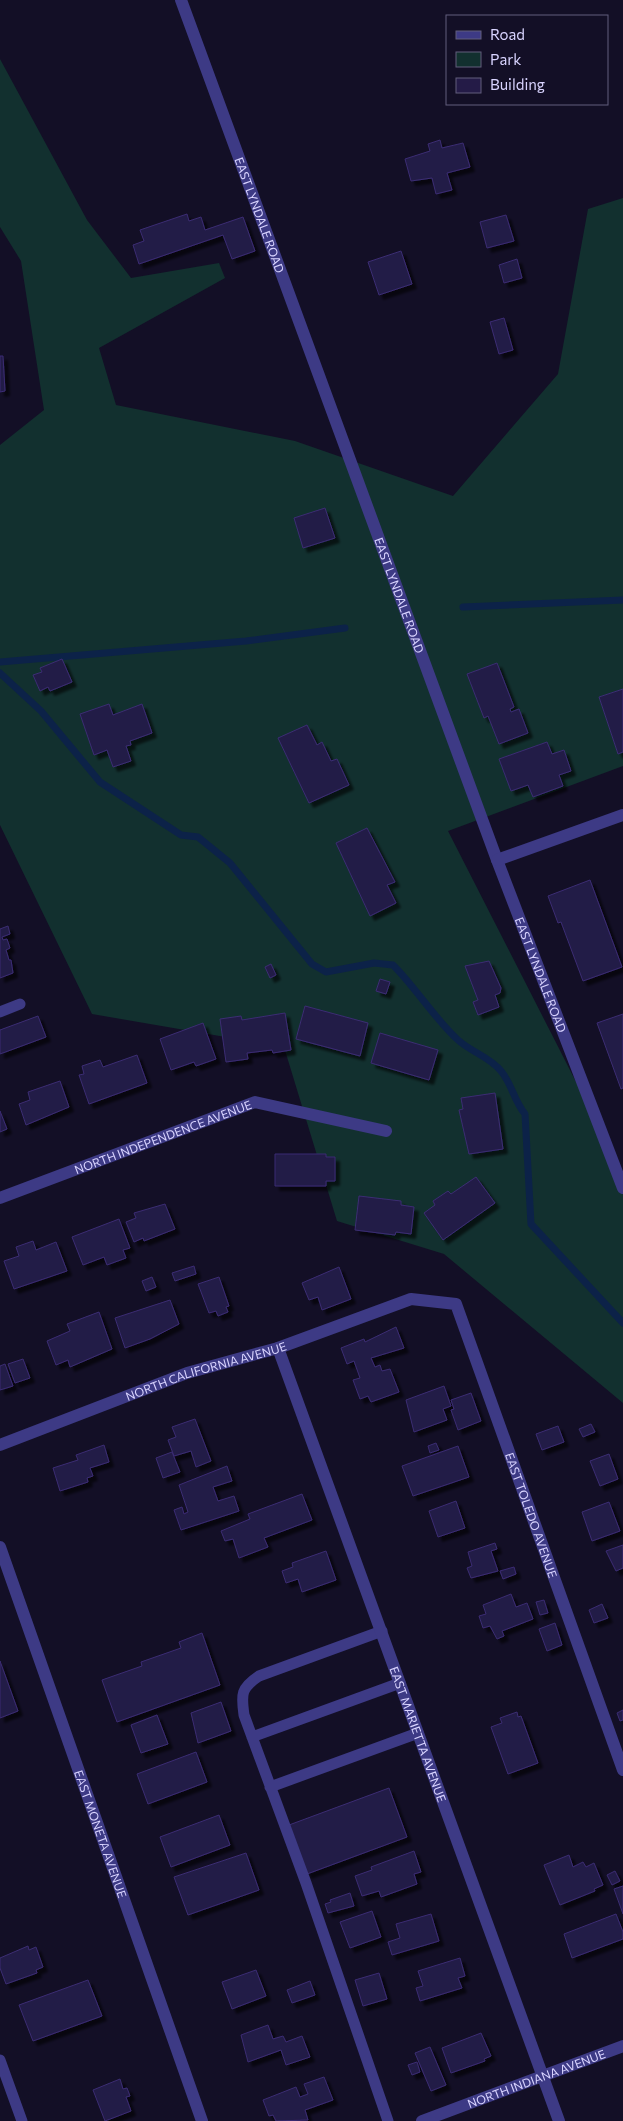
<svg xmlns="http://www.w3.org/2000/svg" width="623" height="2121" font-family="Commissioner,sans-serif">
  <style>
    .green { fill: #12302f }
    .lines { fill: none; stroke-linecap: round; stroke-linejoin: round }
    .stream { stroke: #0c2248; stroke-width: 7 }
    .building { fill: #241b47; stroke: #3b2d73; filter: url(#shadow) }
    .service { stroke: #3d3a85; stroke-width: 11 }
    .minor { stroke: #3d3a85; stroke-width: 12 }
    .labels { text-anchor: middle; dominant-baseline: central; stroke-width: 5; stroke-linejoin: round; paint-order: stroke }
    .street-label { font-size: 12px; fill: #d9d4ff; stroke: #130f26 }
  </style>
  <defs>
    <filter id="shadow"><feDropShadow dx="4.5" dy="4.5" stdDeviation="1" flood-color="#0009"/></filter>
  </defs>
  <rect width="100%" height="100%" fill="#130f26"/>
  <path class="green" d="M0,59L87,220L131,278L219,263L225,278L99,348L116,405L295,441L453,496L558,374L588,209L623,198V766L448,831L623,1174V1403L444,1254L337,1221L284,1047L92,1014L0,825V445L44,410L21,261L0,227Z"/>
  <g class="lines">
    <path class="stream" d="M463,607L623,600
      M0,662L246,641L345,628
      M0,673L41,711L100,782L181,835L198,837L230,863L312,964L326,972L374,963L393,965C416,988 434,1018 458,1040C471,1052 490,1057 501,1071C512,1084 514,1101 525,1114L531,1224L623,1323"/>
  </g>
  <path class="building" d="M440,140L442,148L463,143L470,167L447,173L452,190L436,194L432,178L411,181L405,159L430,151L428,144Z
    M187,214L189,221L201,217L205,230L243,217L255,251L232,259L223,235L139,264L133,245L144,241L140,230Z
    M506,215L514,241L487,248L480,222Z
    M401,251L412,284L379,295L368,262Z
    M517,259L522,278L504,283L499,265Z
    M504,318L513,350L499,354L490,322Z
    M0,356H3L5,391L0,392Z
    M325,508L335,538L303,548L294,518Z
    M62,659L72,682L50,691L48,687L40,691L33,675L42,672L40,668Z
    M497,663L514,707L510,709L511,712L519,709L528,733L499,744L488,716L484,718L467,674Z
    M623,689V752L618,754L599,697Z
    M109,704L113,715L142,704L152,733L130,741L131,745L126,746L131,761L113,767L107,750L94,755L80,714Z
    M307,725L317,745L322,742L331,761L337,759L349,785L309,803L278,738Z
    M547,742L552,754L564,750L571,771L559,775L563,786L533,797L528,785L511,791L499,759Z
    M367,828L395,882L387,885L396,903L370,916L336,843Z
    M590,880L622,967L583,981L561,922L558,923L548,896Z
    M8,926L10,934L2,937L3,940L7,939L10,948L6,950L9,960H11L13,973L0,978V929Z
    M489,961L501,988L500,993L495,995L499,1007L478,1015L473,1002L478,1000L465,966Z
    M271,964L276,975L270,978L265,967Z
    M380,979L390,982L386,994L376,991Z
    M305,1006L368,1023L360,1056L296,1039Z
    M285,1013L291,1050L273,1053L272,1050L247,1053L248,1059L226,1062L220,1019L241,1016L242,1020Z
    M623,1014V1088L621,1089L597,1023Z
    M38,1016L46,1037L0,1054V1030Z
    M203,1023L216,1059L196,1066L194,1062L171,1070L160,1039Z
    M380,1033L438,1050L429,1080L371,1063Z
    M137,1055L147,1083L89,1104L79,1075L84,1074L82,1066L100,1060L103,1067Z
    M60,1081L69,1107L26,1125L19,1104L30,1100L28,1092Z
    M495,1093L503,1149L469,1154L459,1110L463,1109L461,1098Z
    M0,1111L7,1129L0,1132Z
    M275,1154H326V1157H335V1181H326V1186H275Z
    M476,1177L495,1203L443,1240L424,1213L435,1205L433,1201L448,1191L451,1194Z
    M359,1196L401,1201V1205L414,1207L411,1234L396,1232L395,1235L355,1230Z
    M165,1204L175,1229L144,1241L143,1238L134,1242L126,1222L136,1218L134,1213Z
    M119,1219L130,1248L123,1250L126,1258L107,1265L104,1257L83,1265L72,1237Z
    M33,1241L36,1250L56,1242L67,1271L14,1289L4,1261L19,1256L16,1247Z
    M194,1266L196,1274L175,1281L172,1273Z
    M339,1267L351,1299L322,1310L318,1297L309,1300L302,1283Z
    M152,1277L156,1287L146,1291L142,1281Z
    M219,1277L229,1306L226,1307L228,1312L218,1316L216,1311L209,1313L198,1284Z
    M170,1300L179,1324L150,1339L125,1348L115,1318Z
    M99,1312L112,1349L70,1367L68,1360L56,1365L47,1341L70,1331L67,1324Z
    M396,1327L404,1348L371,1358L375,1367L380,1365L382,1371L390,1369L399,1392L371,1402L368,1396L360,1399L353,1380L360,1378L354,1361L347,1364L341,1348L364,1339L365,1342Z
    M23,1359L30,1378L15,1383L8,1364Z
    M5,1364L13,1386L0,1390V1366Z
    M444,1386L451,1406L443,1409L447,1420L414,1432L406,1400Z
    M471,1393L481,1421L458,1430L451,1410L454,1409L451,1400Z
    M195,1419L211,1461L196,1467L191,1451L174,1456L168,1440L176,1437L172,1427Z
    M591,1424L595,1432L583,1437L579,1429Z
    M558,1426L564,1442L542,1450L536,1434Z
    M436,1443L439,1450L430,1453L428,1446Z
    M104,1445L109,1462L90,1468L93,1476L87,1478L88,1482L60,1491L53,1468L78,1460L76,1455Z
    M458,1446L469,1477L413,1496L402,1466Z
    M172,1452L180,1472L163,1478L156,1458Z
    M609,1454L618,1479L600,1486L590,1461Z
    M227,1466L232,1481L213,1487L218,1501L234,1496L239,1511L181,1530L174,1510L182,1507L184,1514L188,1512L179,1485Z
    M302,1494L312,1520L264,1538L268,1547L239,1558L233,1539L225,1541L221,1531L250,1519L248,1514Z
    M456,1501L465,1528L438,1537L429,1511Z
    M609,1502L620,1531L592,1541L582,1512Z
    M495,1543L497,1549L491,1551L498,1571L471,1578L467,1568L472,1566L468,1552Z
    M623,1545V1568L616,1571L606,1551Z
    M326,1551L336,1580L302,1592L298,1579L286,1583L282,1571L293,1567L292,1563Z
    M514,1567L516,1574L503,1579L500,1571Z
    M511,1594L516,1607L527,1603L533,1619L502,1631L504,1636L497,1639L490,1626L483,1628L479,1616L486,1614L483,1605Z
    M544,1600L548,1613L540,1615L536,1602Z
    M602,1604L608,1618L594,1623L589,1610Z
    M555,1623L562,1645L547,1651L539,1629Z
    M202,1633L220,1685L117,1722L102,1680L142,1666L141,1662L181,1648L179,1642Z
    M0,1661L18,1711L0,1718Z
    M221,1702L231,1731L198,1743L191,1713Z
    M623,1710V1720L620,1721L617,1713Z
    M517,1712L518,1717L521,1716L538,1763L508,1774L491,1727L502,1723L500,1718Z
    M157,1715L168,1744L141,1753L131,1725Z
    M196,1752L207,1782L148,1804L137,1774Z
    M389,1788L407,1837L307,1874L289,1825Z
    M219,1815L230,1845L171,1867L160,1837Z
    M414,1851L421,1872L414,1874L417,1884L381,1897L379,1891L362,1896L355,1876L372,1870L371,1867Z
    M246,1853L259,1890L188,1915L174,1877Z
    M569,1855L573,1867L583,1862L586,1867L594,1863L603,1885L594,1889L595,1891L560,1905L544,1865Z
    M615,1871L620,1881L612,1885L607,1875Z
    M623,1886V1914L614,1889Z
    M350,1893L354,1906L328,1913L325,1904L331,1902L330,1900Z
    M372,1911L381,1937L350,1948L340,1922Z
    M431,1914L439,1941L392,1955L388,1942L400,1938L396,1924Z
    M616,1914L623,1932V1939L572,1958L564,1934Z
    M28,1946L29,1950L36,1947L43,1967L36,1970L37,1973L6,1984L0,1968V1958Z
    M460,1958L465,1976L458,1978L462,1988L420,2001L416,1988L423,1986L418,1971Z
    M256,1970L266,1996L232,2009L222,1982Z
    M379,1973L387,1999L363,2006L355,1980Z
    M88,1980L102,2016L33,2041L19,2005Z
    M310,1981L315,1995L292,2003L287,1990Z
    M268,2025L273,2039L283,2036L286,2042L302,2036L310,2057L286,2065L281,2050L248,2062L241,2035Z
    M481,2033L491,2056L484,2059L485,2061L451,2073L442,2048Z
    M430,2047L446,2085L431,2091L415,2053Z
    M417,2062L420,2072L412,2075L408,2065Z
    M324,2077L333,2100L305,2110L308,2120L276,2121L273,2115L269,2116L263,2100L296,2087L300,2097L308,2094L304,2084Z
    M120,2079L123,2089L127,2088L130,2096L126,2097L131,2111L105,2121L93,2090Z"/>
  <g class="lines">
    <path class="service" d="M0,1012L20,1004
      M382,1631L259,1676C241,1688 241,1694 244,1715L306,1883L388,2121
      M252,1737L400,1683
      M270,1787L418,1733
      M0,2060L22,2121"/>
    <g class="minor">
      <path id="s1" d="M181,0L497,860L623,1188"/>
      <path d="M497,860L623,815"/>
      <path id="s2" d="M0,1198L255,1102L386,1131"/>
      <path id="s3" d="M278,1348L559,2121"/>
      <path id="s4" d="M0,1445L187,1373L278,1348L411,1299L456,1304L623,1770"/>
      <path id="s5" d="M0,1547L202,2121"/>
      <path id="s6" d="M422,2121L623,2046"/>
    </g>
  </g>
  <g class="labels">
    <g class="street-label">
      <text stroke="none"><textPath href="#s1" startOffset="229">EAST LYNDALE ROAD</textPath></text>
      <text stroke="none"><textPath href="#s1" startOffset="634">EAST LYNDALE ROAD</textPath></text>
      <text stroke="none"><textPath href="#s1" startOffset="1039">EAST LYNDALE ROAD</textPath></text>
      <text stroke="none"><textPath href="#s2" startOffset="174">NORTH INDEPENDENCE AVENUE</textPath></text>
      <text stroke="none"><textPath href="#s4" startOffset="219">NORTH CALIFORNIA AVENUE</textPath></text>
      <text stroke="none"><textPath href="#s4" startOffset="706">EAST TOLEDO AVENUE</textPath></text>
      <text stroke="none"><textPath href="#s3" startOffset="411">EAST MARIETTA AVENUE</textPath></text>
      <text stroke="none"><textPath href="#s5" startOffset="304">EAST MONETA AVENUE</textPath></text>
      <text stroke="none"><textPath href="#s6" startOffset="122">NORTH INDIANA AVENUE</textPath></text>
    </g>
  </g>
  <rect x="446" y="15" width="162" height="90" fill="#130f26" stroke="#625e7d"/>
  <rect x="456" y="31" width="25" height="8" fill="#3d3a85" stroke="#625e7d"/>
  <text x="490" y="40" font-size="15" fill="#d9d4ff">Road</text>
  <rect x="456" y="52" width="25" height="15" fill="#12302f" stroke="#625e7d"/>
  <text x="490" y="65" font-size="15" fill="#d9d4ff">Park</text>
  <rect x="456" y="78" width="25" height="15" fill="#241b47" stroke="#625e7d"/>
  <text x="490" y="90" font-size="15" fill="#d9d4ff">Building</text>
</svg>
